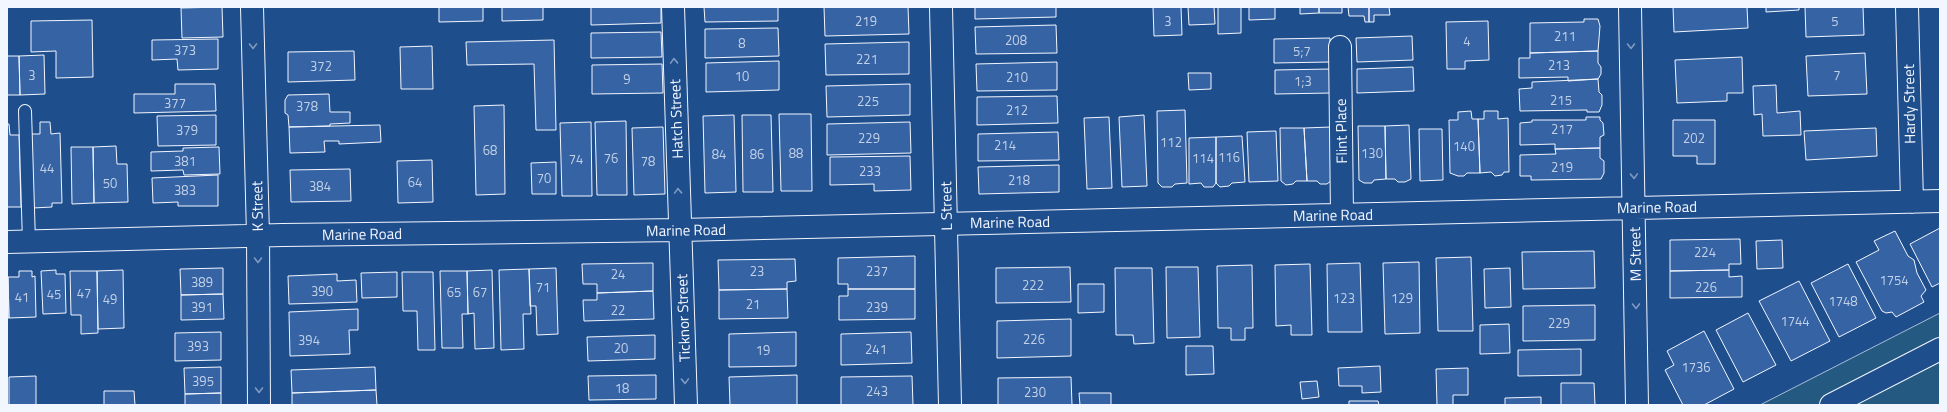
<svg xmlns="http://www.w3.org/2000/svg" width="1947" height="412" font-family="'Titillium Web',sans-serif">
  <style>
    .green { fill: #245a82; stroke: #a8bbd7 }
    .building { fill: #3563a3; stroke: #f2f6ff }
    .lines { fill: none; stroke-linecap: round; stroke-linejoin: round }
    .service-casing { stroke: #f2f6ff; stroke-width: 14 }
    .minor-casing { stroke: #f2f6ff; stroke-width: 24 }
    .secondary-casing { stroke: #f2f6ff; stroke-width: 24 }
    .primary-casing { stroke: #f2f6ff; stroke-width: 24 }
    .service { stroke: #1f4e8c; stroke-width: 12 }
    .minor { stroke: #1f4e8c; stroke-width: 22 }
    .secondary { stroke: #1f4e8c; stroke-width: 22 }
    .primary { stroke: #1f4e8c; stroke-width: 22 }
    .oneway { stroke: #7e9ac0 }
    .labels { text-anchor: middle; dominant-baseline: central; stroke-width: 3; stroke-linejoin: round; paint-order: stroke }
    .number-label { font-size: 13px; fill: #c3d1e8 }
    .street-label { font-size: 15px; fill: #f2f6ff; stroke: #1f4e8c }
  </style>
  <rect width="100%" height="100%" fill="#1f4e8c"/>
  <path class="green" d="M1940,313V405H1760Z"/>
  <path class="building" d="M222,7L223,37L182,38L181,8Z
    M439,7H483V21L439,22Z
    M502,7H543V20L502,21Z
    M591,7H661V23L591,25Z
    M704,7H778V21L705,22Z
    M824,7H908L909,34L825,36Z
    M975,7H1056V17L975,19Z
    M1153,7H1181L1182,35L1154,36Z
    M1188,7H1214L1215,24L1189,25Z
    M1218,7H1241V33L1218,34Z
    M1249,7H1275V19L1249,20Z
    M1300,7H1319V13L1300,14Z
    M1319,7H1342V13H1319Z
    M1348,7H1369V22H1365L1364,16H1349Z
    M1369,7H1389L1390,15H1374V22H1369Z
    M1673,7H1747L1748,28L1674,32Z
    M1766,7H1799V10L1766,12Z
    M1805,7H1863L1864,35L1806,37Z
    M1584,19H1598L1600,26L1598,51L1530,53V23L1584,22Z
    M92,20L93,77L56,78V51L31,52V21Z
    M1488,21L1489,60L1465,61V69H1447L1446,22Z
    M1056,25L1057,53L976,54L975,27Z
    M778,28L779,56L705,58V29Z
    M661,32L662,57L591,58V33Z
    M1412,36L1413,60L1357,62L1356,38Z
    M1330,38V62L1274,63V39Z
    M218,39V69L178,70L177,59L152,60V40Z
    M554,40L556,130H536L534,64L467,65L466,42Z
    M909,42V74L826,75L825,44Z
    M432,46L433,89H401L400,47Z
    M354,51L355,80L288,82V52Z
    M1598,51V63L1601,67V74L1598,79L1568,81V77L1519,78V58H1530V53Z
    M1865,53L1867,94L1808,96L1806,56Z
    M44,55L45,94L20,95L19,56Z
    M7,56H19L20,95H7Z
    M1742,57L1743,93H1727V101L1677,103L1675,60Z
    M779,61V90L706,92V63Z
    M1057,62V90L977,91L976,64Z
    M662,64L663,93L592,94V65Z
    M1413,67L1414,91L1357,93V69Z
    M1331,69V93L1275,94V70Z
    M1188,73H1211V89L1189,90Z
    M1598,79L1599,92L1602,95V105L1599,112H1587V110L1520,111L1519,89L1532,88V82Z
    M175,84H215L216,111L134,113V94H175Z
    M910,84V115L827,117L826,86Z
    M1776,85L1777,113L1800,111L1801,135L1763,136L1762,114L1754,115L1753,86Z
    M329,94L330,112H350V123L330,124V126L289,127L288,115L285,113V100L288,95Z
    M1057,96L1058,123L977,125V97Z
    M504,105L505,194L476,195L474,106Z
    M1185,110L1187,183L1175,184L1172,187H1162L1158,183L1157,111Z
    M1471,111L1472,119H1478L1480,173H1467L1464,176H1458L1450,173L1449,120H1458V112Z
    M1484,111H1498V119L1508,118L1509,172H1504L1502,175L1495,176L1491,172L1480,173L1478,119H1484Z
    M779,114H811L812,191H781Z
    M216,115V145L158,146L157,116Z
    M734,115L736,192L705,193L703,116Z
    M742,115H771L773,192H743Z
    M1144,115L1147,186L1122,187L1119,117Z
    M1109,117L1112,188L1087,189L1084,118Z
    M1586,117H1600V120L1603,123L1604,135L1600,137V148L1555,149V144L1520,145V123L1532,122V120H1586Z
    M1673,120H1715V164H1697V156H1673Z
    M626,121L627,195H597L595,122Z
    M40,122H50L51,134L60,133L62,203H52V207L33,208L31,134H40Z
    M591,122L592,196H562L560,123Z
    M910,122L911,153L827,155V124Z
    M7,124H9L10,135H19L21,207H7Z
    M380,125L381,142L339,144V141H324L325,152L290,153L289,127Z
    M1409,125L1411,179L1405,182H1398L1395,179H1386L1385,126Z
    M1358,126H1385L1386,179L1374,180L1372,183H1364L1359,180Z
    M663,127L665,194L634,195L632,128Z
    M1331,127L1332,180L1327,184H1320L1317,181H1307L1304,128Z
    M1280,128H1304L1307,181H1296L1293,184L1286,185L1281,181Z
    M1876,128L1877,156L1806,160L1804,131Z
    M1419,129H1442L1443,180L1420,181Z
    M1276,131L1278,181L1249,182L1247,132Z
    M1058,132L1059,160L978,161V134Z
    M1242,136L1245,182L1232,183L1229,186L1220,187L1216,183V137Z
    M1216,137V183L1213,187H1204L1201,183L1189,184V138Z
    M116,146L117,164H127L128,202L94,203L93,147Z
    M71,147H93L94,203L72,204Z
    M219,147L220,174L184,175L183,170L151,171V152L183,151V148Z
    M1600,148V158L1604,161V173L1601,179L1531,180V176H1520V155L1556,154L1555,149Z
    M910,156L911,190L874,191V184L830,185V157Z
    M432,160L433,202L398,203L397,161Z
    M556,162V194H532L531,163Z
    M1059,165V192L979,194L978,167Z
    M350,169L351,201L291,202L290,170Z
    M218,175V206H178V202L153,203L152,178Z
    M1940,228V283L1932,287L1910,244Z
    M1895,231L1908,256L1914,260L1917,273L1926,290L1921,296L1924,302L1896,317L1892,312L1886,313L1882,311L1856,262L1879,250L1874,241Z
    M1740,239L1741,264H1729V270L1670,271V240Z
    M1782,240L1783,268L1757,269L1756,241Z
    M1594,251L1595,288L1523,289L1522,252Z
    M915,256V289H848V284H838V258Z
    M1471,257L1473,331H1438L1436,258Z
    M795,259L796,281L787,282V289L719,290L718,260Z
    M1419,262L1420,333L1385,334L1383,263Z
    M653,263V291L597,293V284H583L582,264Z
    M1360,263L1362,332H1328L1327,264Z
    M1310,264L1312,335H1291V325L1276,326L1275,265Z
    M1848,264L1876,318L1839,337L1811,283Z
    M1252,265L1253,328H1245V340H1231V328H1218L1217,266Z
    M1070,267L1071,302L996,303V268Z
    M1166,267H1198L1200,337L1167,338Z
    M223,268V294L181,295L180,269Z
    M556,268L558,334L537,335L536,306H530L529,269Z
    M1115,268H1152L1154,343L1134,344L1133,335H1116Z
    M1510,268L1511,307L1485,308L1484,269Z
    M529,269L531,314H523L524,349L501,350L499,270Z
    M56,270V274H65L66,313L43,314L41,271Z
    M123,270L124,328L98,329L97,271Z
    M492,270L494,348L475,349L474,313L468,314L467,271Z
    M1729,270V277L1742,276V297L1670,298V271Z
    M19,271H32V277L35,276L36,317L9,318L8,277H19Z
    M70,271H97L98,333L81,334V315H71Z
    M440,271H467L468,314H462L463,348H442Z
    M397,272V297L362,298L361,273Z
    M402,272H433L435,350H418L417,311H403Z
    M337,274V281L356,280L357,302L289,304L288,276Z
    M7,277H8L9,318H7Z
    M1799,281L1830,341L1791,361L1759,301Z
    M1078,284H1104V312L1078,313Z
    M787,289L788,318L719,319V290Z
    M848,289H915V319L839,320V296H848Z
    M653,291L654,319L584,321L583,300H597V293Z
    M223,294L224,319L181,320V295Z
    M1595,305V340L1523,341V306Z
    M358,309V330H349L350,354L290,356L289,312Z
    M1748,313L1776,365L1743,382L1716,330Z
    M1071,319V356L997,358V321Z
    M1509,324L1510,353L1480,354V325Z
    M1704,331L1734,389L1704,405H1683L1665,370L1674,365L1667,351Z
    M221,332V360L175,361V333Z
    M796,332V366L729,367V334Z
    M911,332L912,363L841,365V334Z
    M655,335V359L588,361L587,337Z
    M1186,346H1213L1214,374L1186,375Z
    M1581,349V375L1518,376V350Z
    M1380,366L1381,392L1362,393V386H1339L1338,368Z
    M221,367V393L185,394L184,368Z
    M375,367L376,390L292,393L291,370Z
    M1468,368V395H1453V405H1437L1436,369Z
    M656,375V399L589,400L588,376Z
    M797,375V405H730L729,377Z
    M36,376V405H9V377Z
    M912,376L913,405H841V377Z
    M1071,377L1072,405H998V378Z
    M1317,381L1319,397L1302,399L1300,382Z
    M1561,383H1594L1595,405H1561Z
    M376,390L377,405H292V393Z
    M104,391H134L135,405H104Z
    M221,393V405H185V394Z
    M1079,393H1111V405H1080Z
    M1541,397V405H1505V398Z
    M1349,401H1378L1379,405H1349Z"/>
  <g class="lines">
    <defs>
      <path id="service" d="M25,111L29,242"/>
      <path id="minor" d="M252,7L258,235L259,405
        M673,7L686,405
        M1630,7L1637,405
        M1907,7L1912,202
        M1340,47L1342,215
        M7,242L283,235L680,230L1940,201"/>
      <path id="secondary" d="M1831,405L1940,349"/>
      <path id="primary" d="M941,7L950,405"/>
    </defs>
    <use href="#service" class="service-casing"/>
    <use href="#minor" class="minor-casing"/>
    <use href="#secondary" class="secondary-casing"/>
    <use href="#primary" class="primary-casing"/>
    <use href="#service" class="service"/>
    <use href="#minor" class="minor"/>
    <use href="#secondary" class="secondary"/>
    <use href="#primary" class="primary"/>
  </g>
  <defs><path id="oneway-chevron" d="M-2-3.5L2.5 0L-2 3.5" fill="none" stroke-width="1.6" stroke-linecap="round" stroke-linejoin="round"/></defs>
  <g class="oneway">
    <use href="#oneway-chevron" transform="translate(253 46) rotate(89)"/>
    <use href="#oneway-chevron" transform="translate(1631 46) rotate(89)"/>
    <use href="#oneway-chevron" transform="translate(674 61) rotate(-92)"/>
    <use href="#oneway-chevron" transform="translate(1634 176) rotate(88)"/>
    <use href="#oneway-chevron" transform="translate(678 191) rotate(-92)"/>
    <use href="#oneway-chevron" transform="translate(258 260) rotate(90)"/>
    <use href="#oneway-chevron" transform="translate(1636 306) rotate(89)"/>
    <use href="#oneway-chevron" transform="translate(685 381) rotate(88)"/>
    <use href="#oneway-chevron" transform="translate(259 390) rotate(90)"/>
  </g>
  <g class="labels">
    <g class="number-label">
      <text x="866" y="21">219</text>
      <text x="1168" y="21">3</text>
      <text x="1835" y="21">5</text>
      <text x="1565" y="36">211</text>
      <text x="1016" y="40">208</text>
      <text x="1467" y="41">4</text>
      <text x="742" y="43">8</text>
      <text x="185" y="50">373</text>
      <text x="1302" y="51">5;7</text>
      <text x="867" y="59">221</text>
      <text x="1559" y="65">213</text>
      <text x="321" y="66">372</text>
      <text x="32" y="75">3</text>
      <text x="1837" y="75">7</text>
      <text x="742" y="76">10</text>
      <text x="1017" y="77">210</text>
      <text x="627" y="79">9</text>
      <text x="1303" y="81">1;3</text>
      <text x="1561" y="100">215</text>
      <text x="868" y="101">225</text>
      <text x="175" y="103">377</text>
      <text x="307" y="106">378</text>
      <text x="1017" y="110">212</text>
      <text x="1562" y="129">217</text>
      <text x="187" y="130">379</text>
      <text x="869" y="138">229</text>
      <text x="1694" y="138">202</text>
      <text x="1171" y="142">112</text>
      <text x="1005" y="145">214</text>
      <text x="1464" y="146">140</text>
      <text x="490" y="150">68</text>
      <text x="796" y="153">88</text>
      <text x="1372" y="153">130</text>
      <text x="719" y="154">84</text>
      <text x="757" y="154">86</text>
      <text x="1229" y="157">116</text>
      <text x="611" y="158">76</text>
      <text x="1203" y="158">114</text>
      <text x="576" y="159">74</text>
      <text x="185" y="161">381</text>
      <text x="648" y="161">78</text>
      <text x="1562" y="167">219</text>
      <text x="47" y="168">44</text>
      <text x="870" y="171">233</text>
      <text x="544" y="178">70</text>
      <text x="1019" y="180">218</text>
      <text x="415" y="182">64</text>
      <text x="110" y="183">50</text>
      <text x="320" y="186">384</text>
      <text x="185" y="190">383</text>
      <text x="1705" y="252">224</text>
      <text x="757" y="271">23</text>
      <text x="877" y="271">237</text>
      <text x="618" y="274">24</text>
      <text x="1894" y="280">1754</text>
      <text x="202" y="282">389</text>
      <text x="1033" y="285">222</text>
      <text x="543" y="287">71</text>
      <text x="1706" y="287">226</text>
      <text x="322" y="291">390</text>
      <text x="454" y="292">65</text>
      <text x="480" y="292">67</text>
      <text x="84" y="293">47</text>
      <text x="54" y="294">45</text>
      <text x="22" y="297">41</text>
      <text x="1344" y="298">123</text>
      <text x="1402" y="298">129</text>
      <text x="110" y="299">49</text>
      <text x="1843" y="301">1748</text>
      <text x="753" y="304">21</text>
      <text x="202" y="307">391</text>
      <text x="877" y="307">239</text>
      <text x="618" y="310">22</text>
      <text x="1795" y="321">1744</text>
      <text x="1559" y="323">229</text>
      <text x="1034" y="339">226</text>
      <text x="309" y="340">394</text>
      <text x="198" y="346">393</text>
      <text x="621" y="348">20</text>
      <text x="876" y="349">241</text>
      <text x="763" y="350">19</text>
      <text x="1696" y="367">1736</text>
      <text x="203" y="381">395</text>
      <text x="622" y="388">18</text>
      <text x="877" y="391">243</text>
      <text x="1035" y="392">230</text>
    </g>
    <g class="street-label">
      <text transform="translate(1909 104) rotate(-91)">Hardy Street</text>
      <text transform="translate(676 119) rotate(-92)">Hatch Street</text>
      <text transform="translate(1341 131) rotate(-91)">Flint Place</text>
      <text transform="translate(257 206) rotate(-91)">K Street</text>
      <text transform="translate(946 206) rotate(-91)">L Street</text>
      <text transform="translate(1657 207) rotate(-1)">Marine Road</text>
      <text transform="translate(1333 215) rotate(-1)">Marine Road</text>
      <text transform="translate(1010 222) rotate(-1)">Marine Road</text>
      <text transform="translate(686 230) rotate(-1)">Marine Road</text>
      <text transform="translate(362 234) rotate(-1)">Marine Road</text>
      <text transform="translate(1635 254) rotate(-91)">M Street</text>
      <text transform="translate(683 318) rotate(-92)">Ticknor Street</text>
    </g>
  </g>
  <rect width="1947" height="412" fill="none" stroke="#f2f6ff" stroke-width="16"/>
</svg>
